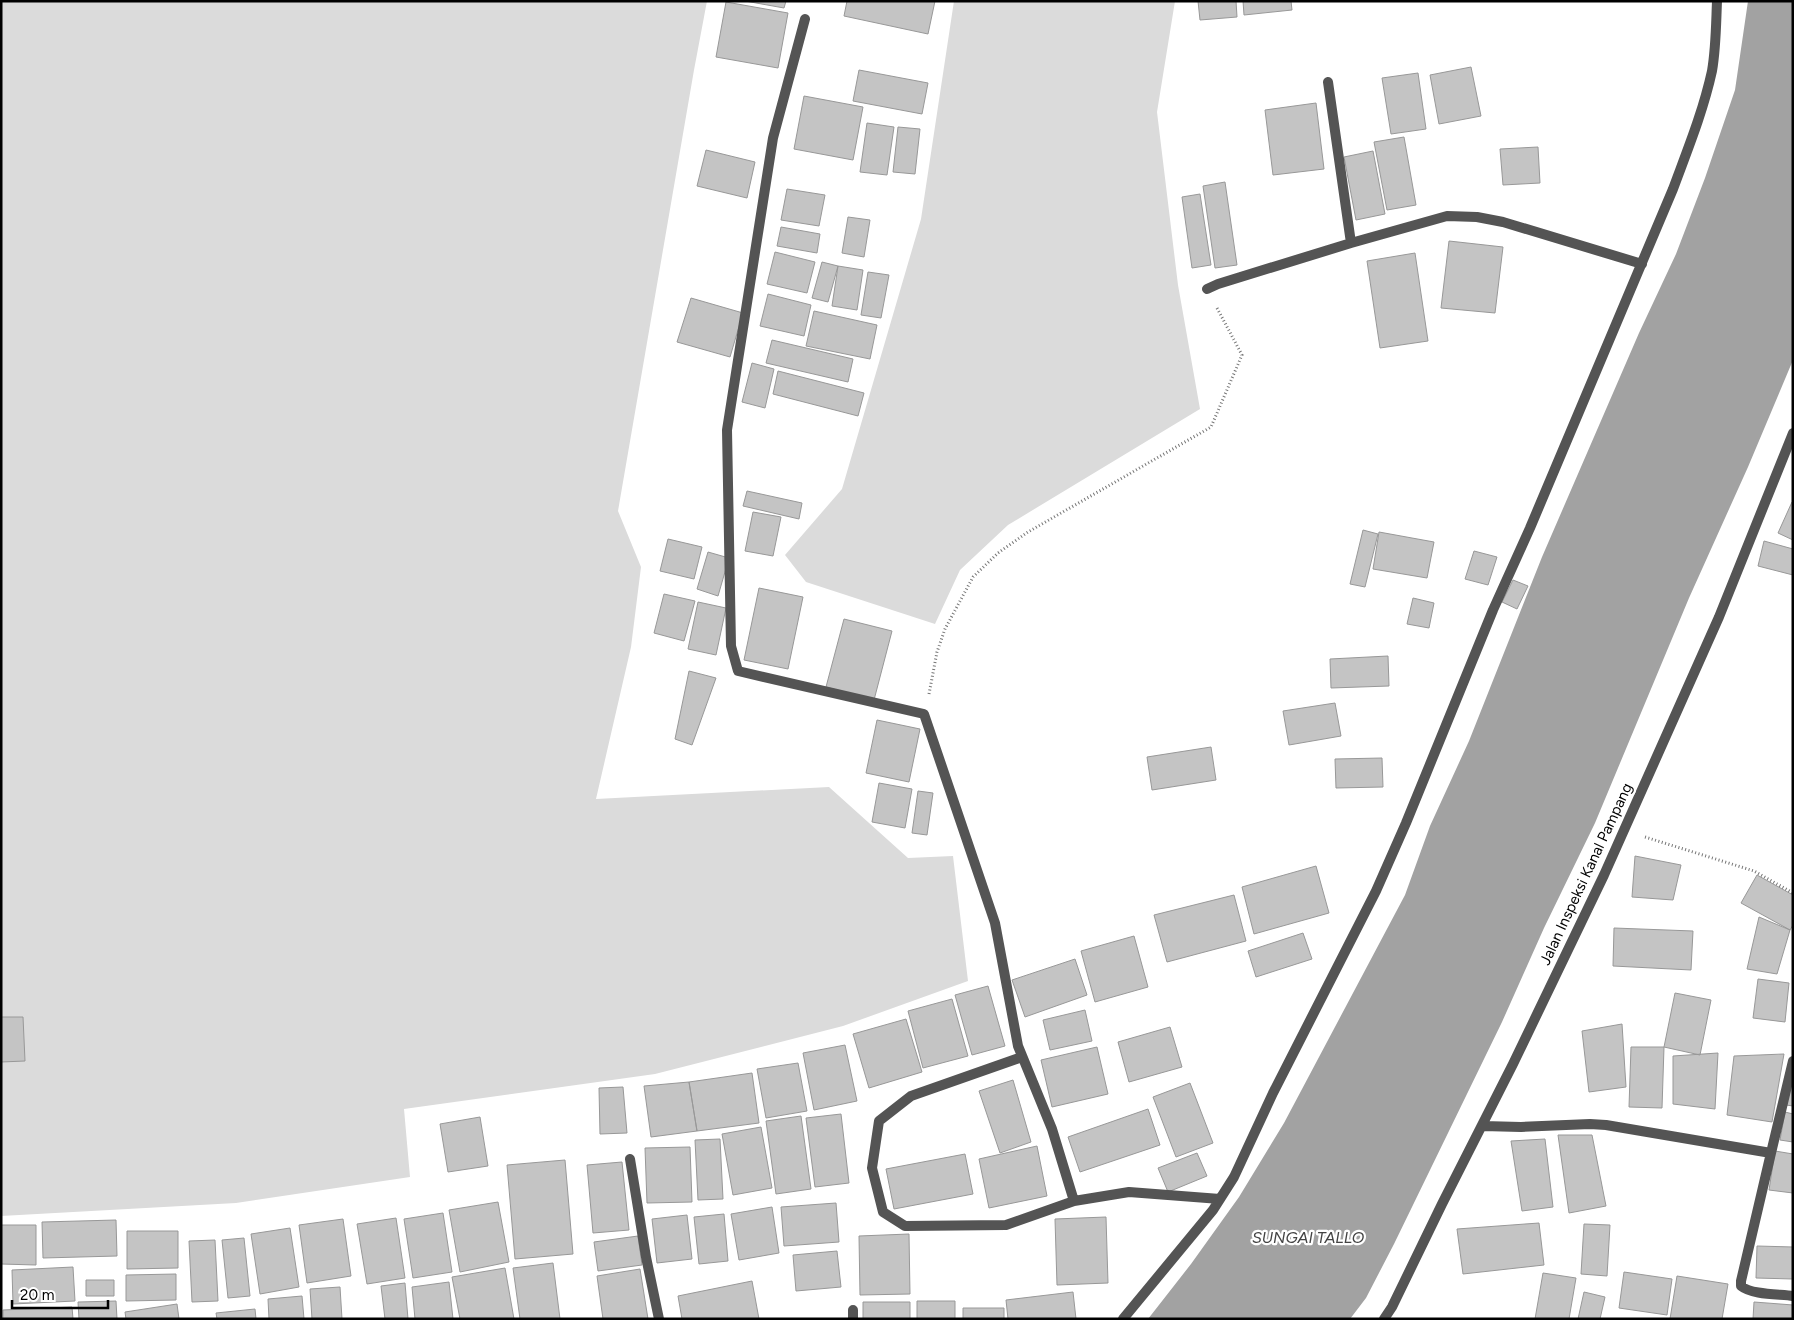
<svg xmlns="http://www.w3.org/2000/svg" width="1794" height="1320" font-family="Figtree,sans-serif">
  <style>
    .green { fill: #dbdbdb }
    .water { fill: #a2a2a2 }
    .building { fill: #c4c4c4; stroke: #989898 }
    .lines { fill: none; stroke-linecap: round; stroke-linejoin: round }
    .path { stroke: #767676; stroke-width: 3; stroke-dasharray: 1 2.5; stroke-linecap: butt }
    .minor { stroke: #545454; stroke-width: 10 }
    .labels { text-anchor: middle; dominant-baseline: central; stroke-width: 4.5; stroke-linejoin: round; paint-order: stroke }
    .street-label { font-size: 15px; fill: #000; stroke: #fff }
    .water-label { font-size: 16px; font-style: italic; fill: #434343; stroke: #fff }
  </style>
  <rect width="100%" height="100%" fill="#fff"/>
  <path class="green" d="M1,1H707L694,70L618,511L641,567L631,647L596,799L829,787L908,858L953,856L968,981L843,1026L655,1074L404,1109L410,1177L236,1203L1,1216Z
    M954,1H1175L1157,112L1178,285L1200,409L1008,525L960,570L935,624L806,582L785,555L842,489L921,219Z"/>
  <path class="water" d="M1748,1H1793V360L1748,467L1689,598L1595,823L1544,928L1502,1022L1394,1244L1366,1298L1350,1319H1148L1191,1264L1239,1197L1284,1123L1405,895L1430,826L1469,741L1542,557L1639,333L1676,254L1705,178L1735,90Z"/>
  <path class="building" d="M745,1H786L784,8Z
    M847,1H935L928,34L844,16Z
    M1198,1H1236L1237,17L1200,20Z
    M1243,1H1291L1292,10L1244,15Z
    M726,2L788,13L778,68L716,57Z
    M1471,67L1481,116L1439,124L1430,75Z
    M859,70L928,83L922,114L853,101Z
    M1418,73L1426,129L1391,134L1382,78Z
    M804,96L863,107L853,160L794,149Z
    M1316,103L1324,169L1273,175L1265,110Z
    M867,123L894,127L887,175L860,172Z
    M898,127L920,129L915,174L893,172Z
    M1404,137L1416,205L1387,210L1374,142Z
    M1538,147L1540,183L1503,185L1500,149Z
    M706,150L755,162L747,198L697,186Z
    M1373,151L1385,214L1356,220L1344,157Z
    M1225,182L1237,265L1215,268L1203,186Z
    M787,189L825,195L819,226L781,220Z
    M1200,194L1211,265L1192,268L1182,197Z
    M848,217L870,220L864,257L842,253Z
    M781,227L820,234L817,253L777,246Z
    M1449,241L1503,247L1495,313L1441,308Z
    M775,252L815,262L807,293L767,284Z
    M1415,253L1428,341L1380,348L1367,261Z
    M822,262L838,266L828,302L812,298Z
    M838,266L863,270L857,310L832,306Z
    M868,272L889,275L881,318L861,315Z
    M768,294L811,305L804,336L760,326Z
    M691,298L743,313L730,357L677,342Z
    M814,311L877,325L870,359L806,346Z
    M772,340L853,359L848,382L766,363Z
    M752,363L774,369L765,408L742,402Z
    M778,371L864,393L858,416L773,394Z
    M747,491L802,503L799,519L743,506Z
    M1792,502H1793V540L1778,533Z
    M753,512L781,517L773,556L745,551Z
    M1363,530L1378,534L1365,587L1350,584Z
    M1379,532L1434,542L1427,578L1373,569Z
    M668,539L702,547L694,579L660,571Z
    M1764,541L1793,549V575L1758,566Z
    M1474,551L1497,557L1488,585L1465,579Z
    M708,552L729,558L718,596L697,589Z
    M1513,580L1528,586L1517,609L1502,602Z
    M759,588L803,597L788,669L744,660Z
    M664,594L695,601L684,641L654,633Z
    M1413,598L1434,603L1429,628L1407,624Z
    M698,602L726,608L716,655L688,649Z
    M844,619L892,631L874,700L826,687Z
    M1388,656L1389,686L1331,688L1330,659Z
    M689,671L716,678L692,745L675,739Z
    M1335,703L1341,736L1289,745L1283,711Z
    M877,720L920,729L909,782L866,773Z
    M1211,747L1216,780L1152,790L1147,757Z
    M1382,758L1383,787L1336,788L1335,759Z
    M879,783L912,789L905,828L872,822Z
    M918,791L933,793L927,835L912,833Z
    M1635,856L1681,865L1673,900L1632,897Z
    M1316,866L1329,913L1254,934L1242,887Z
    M1757,875L1793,895V925L1790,930L1741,903Z
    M1234,895L1246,941L1167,962L1154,915Z
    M1759,917L1790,930L1777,974L1747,969Z
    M1614,928L1693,931L1691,970L1613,966Z
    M1303,933L1312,959L1256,977L1248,951Z
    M1134,936L1148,987L1095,1002L1081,951Z
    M1075,959L1087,995L1025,1017L1012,980Z
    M1758,979L1789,983L1785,1022L1753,1018Z
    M988,986L1005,1046L972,1055L955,995Z
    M1675,993L1711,1000L1700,1055L1664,1047Z
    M952,999L968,1056L923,1068L908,1011Z
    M1085,1010L1092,1041L1050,1050L1043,1020Z
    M1,1017H23L25,1061L1,1062Z
    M906,1019L922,1072L869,1088L853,1034Z
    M1622,1024L1626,1087L1589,1092L1582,1031Z
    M1170,1027L1182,1067L1129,1082L1118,1042Z
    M845,1045L857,1101L814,1110L803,1053Z
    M1097,1047L1108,1094L1052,1107L1041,1060Z
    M1631,1047H1664L1662,1108L1629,1107Z
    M1718,1053L1715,1109L1673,1104V1056Z
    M1784,1054L1772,1122L1727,1115L1734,1056Z
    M798,1063L807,1111L766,1118L757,1069Z
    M752,1073L759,1123L697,1131L689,1082Z
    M1793,1075V1106L1786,1105Z
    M1013,1080L1031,1142L1000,1153L979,1091Z
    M689,1082L697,1131L651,1137L644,1086Z
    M1190,1083L1213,1143L1176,1157L1153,1097Z
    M623,1087L627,1133L600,1134L599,1088Z
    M1148,1109L1160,1145L1080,1172L1068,1137Z
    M1785,1112L1793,1114V1142L1780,1140Z
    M841,1114L849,1183L815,1187L806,1118Z
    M801,1116L811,1189L776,1194L766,1121Z
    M480,1117L488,1166L448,1172L440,1124Z
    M761,1127L772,1188L733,1195L722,1134Z
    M1558,1135H1592L1606,1206L1569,1213Z
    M720,1139L723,1199L698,1200L695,1140Z
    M1545,1139L1553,1207L1522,1211L1511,1141Z
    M1037,1146L1047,1196L989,1208L979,1159Z
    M690,1147L692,1202L647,1203L645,1148Z
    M1775,1151L1793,1154V1193L1769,1190Z
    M1197,1153L1207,1176L1168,1192L1158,1168Z
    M965,1154L973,1194L894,1209L886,1169Z
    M565,1160L573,1254L515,1259L507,1165Z
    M622,1162L629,1230L593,1233L587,1165Z
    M498,1202L509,1262L460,1272L449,1210Z
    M836,1203L839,1242L784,1246L781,1207Z
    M772,1207L779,1253L739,1260L731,1214Z
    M443,1213L452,1272L413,1278L404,1219Z
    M724,1214L728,1261L699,1264L694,1217Z
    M687,1215L692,1259L657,1263L652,1219Z
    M1106,1217L1108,1283L1057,1285L1055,1219Z
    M396,1218L405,1278L367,1284L357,1224Z
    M343,1219L351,1276L307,1283L299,1225Z
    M116,1220L117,1256L43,1258L42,1222Z
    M1539,1223L1544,1265L1463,1274L1457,1229Z
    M1584,1224L1610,1225L1607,1276L1581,1274Z
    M1,1225H36V1265L1,1264Z
    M290,1228L299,1287L260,1294L251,1234Z
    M127,1231H178V1268L127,1269Z
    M909,1234L910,1294L860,1295L859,1236Z
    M638,1236L642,1265L598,1271L594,1242Z
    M244,1238L250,1296L228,1298L222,1240Z
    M215,1240L218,1301L192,1302L189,1241Z
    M1757,1246L1793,1247V1279L1756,1278Z
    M837,1251L841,1287L796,1291L793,1255Z
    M553,1263L560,1319H520L513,1268Z
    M73,1267L75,1301L13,1304L12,1270Z
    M505,1268L514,1319H460L452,1277Z
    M640,1269L648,1319H603L597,1276Z
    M1624,1272L1672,1279L1667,1315L1619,1308Z
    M1543,1273L1576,1278L1569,1319H1535Z
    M176,1274V1300L126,1301V1275Z
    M1677,1276L1728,1284L1722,1319H1670Z
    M86,1280H114V1296H86Z
    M752,1281L759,1319H682L678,1296Z
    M449,1282L453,1319H415L412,1287Z
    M405,1283L408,1319H385L381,1286Z
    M340,1287L342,1319H312L310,1289Z
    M1073,1292L1076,1319H1008L1006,1300Z
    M1584,1292L1605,1297L1600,1319H1578Z
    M302,1296L304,1319H269L268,1299Z
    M116,1301L117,1319H79L78,1302Z
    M917,1301H955V1319H917Z
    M863,1302H910V1319H863Z
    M1754,1302L1793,1305V1319H1753Z
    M177,1304L179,1319H126L125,1312Z
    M72,1307L73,1319H3V1310Z
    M963,1308H1004V1319H963Z
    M255,1309L256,1319H217L216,1313Z"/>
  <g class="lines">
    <path class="path" d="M929,694L937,652L945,629L973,577L998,553L1028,532L1211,427L1242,355L1217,308
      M1645,837L1754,871L1793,893"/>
    <path class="minor" d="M805,19L773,138L727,430L731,646L738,671L924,714L995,923L1018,1046L1052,1129L1074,1201L1129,1192L1220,1199
      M1328,82L1351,243
      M1207,289L1218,284L1351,243L1447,216L1477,217L1503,222L1642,264
      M1022,1057L911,1096L879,1121L872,1168L883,1212L905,1226L1006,1225L1074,1201
      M1483,1126L1521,1127L1590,1124L1606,1125L1771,1153L1741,1281V1286C1752,1295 1779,1294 1793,1296
      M1771,1153L1793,1061
      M630,1159L646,1257L659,1319
      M853,1319V1310
      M1123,1319L1213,1210L1234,1177L1273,1093L1376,891L1406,823L1493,610L1530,528L1673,189C1687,151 1703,112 1712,71C1716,48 1716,25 1717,1
      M1384,1319L1392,1307L1442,1204L1513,1064L1604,875L1719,617L1793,433"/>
  </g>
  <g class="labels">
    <g class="street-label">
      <text transform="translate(1586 874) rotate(-65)">Jalan Inspeksi Kanal Pampang</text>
    </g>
    <g class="water-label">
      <text x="1308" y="1237">SUNGAI TALLO</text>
    </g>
  </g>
  <rect width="1794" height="1320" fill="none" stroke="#000000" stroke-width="5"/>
  <path d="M12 1300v8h96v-8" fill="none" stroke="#000000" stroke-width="2.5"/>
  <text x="20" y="1300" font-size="15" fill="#000000" stroke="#ffffff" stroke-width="4" paint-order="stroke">20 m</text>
</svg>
